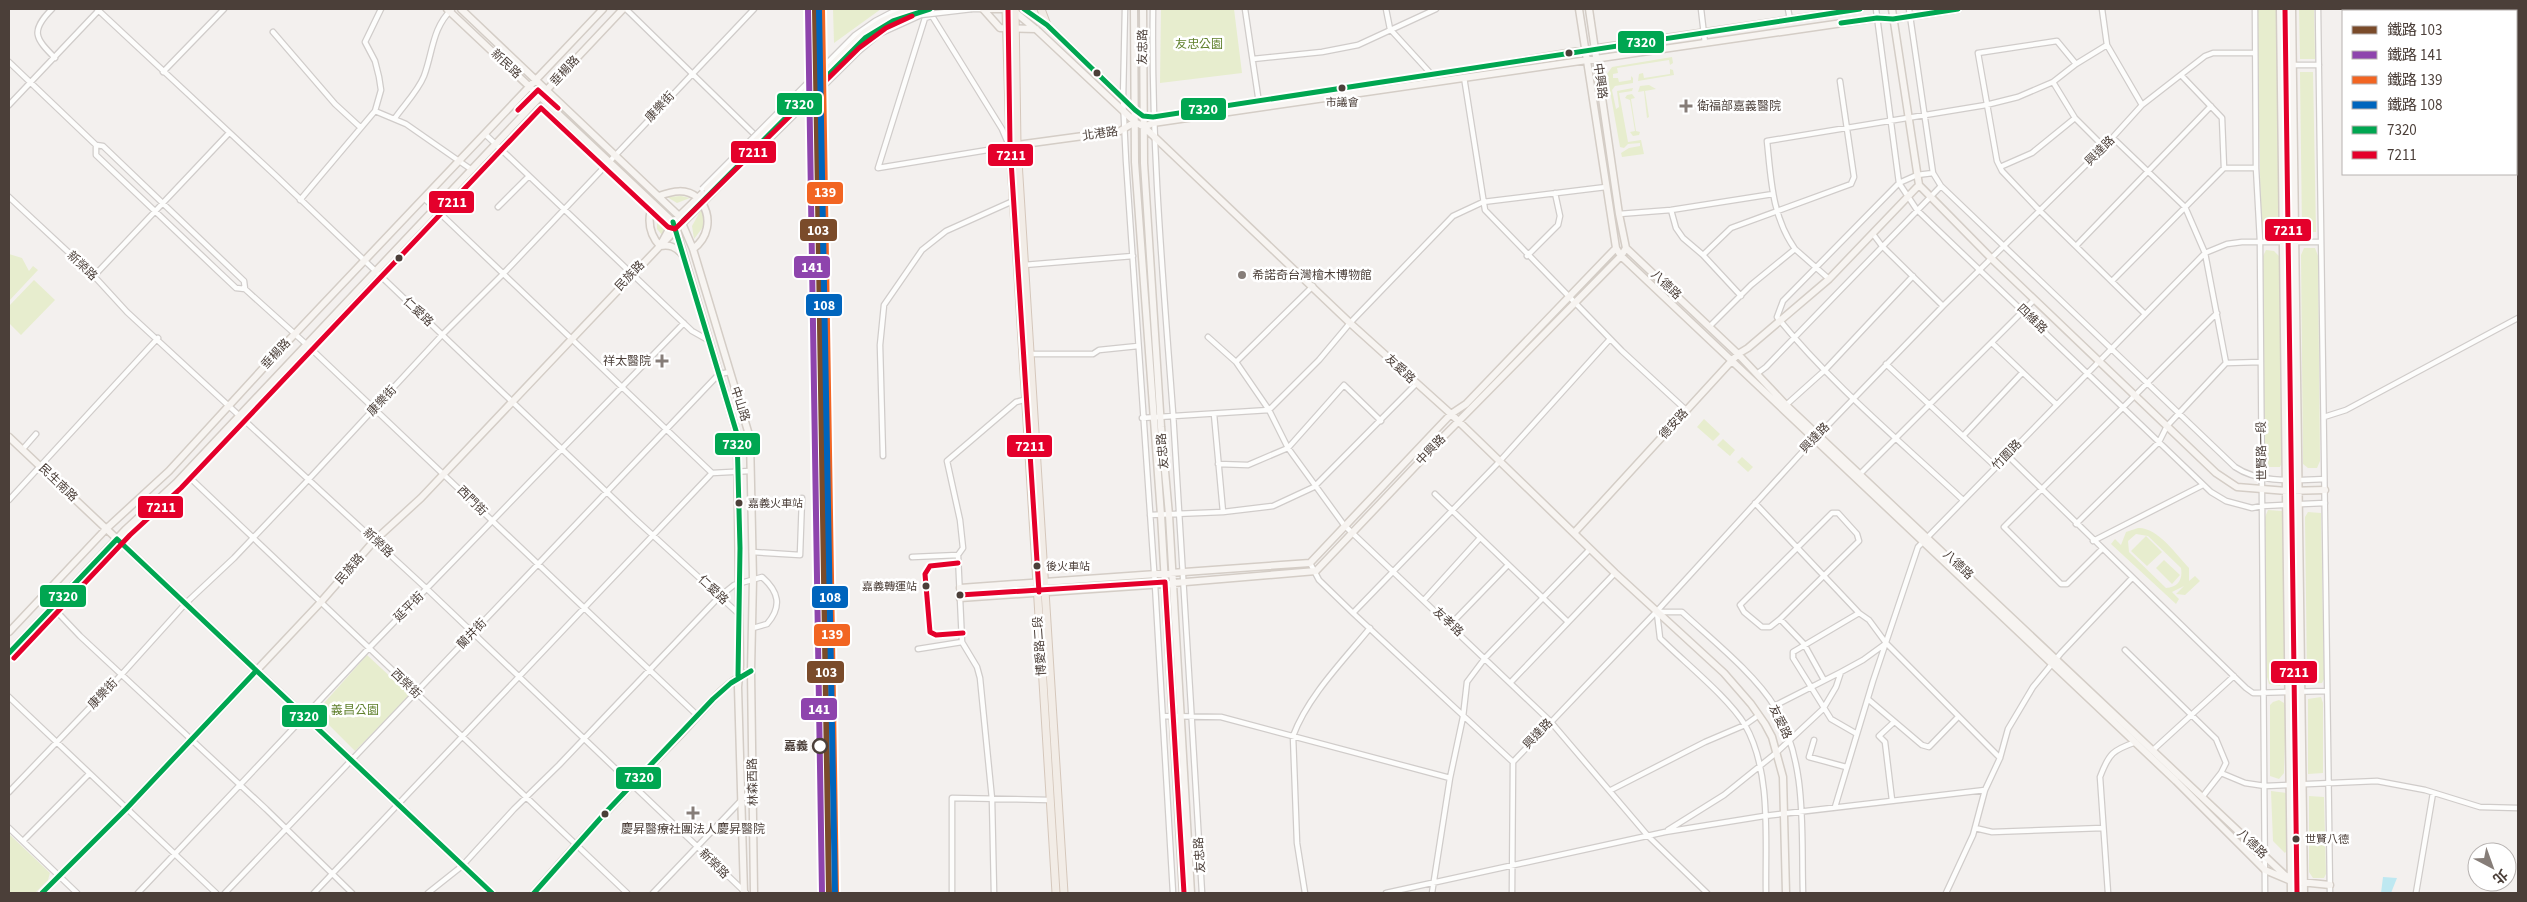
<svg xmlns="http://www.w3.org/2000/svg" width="2527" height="902" font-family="'Source Sans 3','Noto Sans TC',sans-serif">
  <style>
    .green { fill: #e7edce; fill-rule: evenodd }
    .water { fill: #bee8f1 }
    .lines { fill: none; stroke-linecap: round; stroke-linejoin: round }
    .street-casing { stroke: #d0ccca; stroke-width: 7 }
    .secondary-casing { stroke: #d4cdc6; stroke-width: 9 }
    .primary-casing { stroke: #d5c7bb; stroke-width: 9 }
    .street { stroke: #fdfdfc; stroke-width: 4.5 }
    .secondary { stroke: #f7f4f1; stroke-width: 6 }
    .primary { stroke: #f2ece6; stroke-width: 7 }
    .rail-casing { stroke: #dbdbda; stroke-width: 4 }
    .rail { stroke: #fff; stroke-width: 2; stroke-dasharray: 5.5; stroke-linecap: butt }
    .street-bridge-casing { stroke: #d0ccca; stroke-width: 7; stroke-linecap: butt }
    .secondary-bridge-casing { stroke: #d4cdc6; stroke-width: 9; stroke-linecap: butt }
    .street-bridge { stroke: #fdfdfc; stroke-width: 4.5 }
    .secondary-bridge { stroke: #f7f4f1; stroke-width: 6 }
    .bus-1-casing { stroke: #fff; stroke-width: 9 }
    .bus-2-casing { stroke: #fff; stroke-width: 9 }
    .bus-1 { stroke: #00a651; stroke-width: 5 }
    .bus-2 { stroke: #e4002b; stroke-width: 5 }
    .rail-1-casing { stroke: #fff; stroke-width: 10 }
    .rail-2-casing { stroke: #fff; stroke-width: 10 }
    .rail-3-casing { stroke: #fff; stroke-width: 10 }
    .rail-4-casing { stroke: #fff; stroke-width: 10 }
    .rail-1 { stroke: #7a4b2a; stroke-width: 6 }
    .rail-2 { stroke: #8e44ad; stroke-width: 6 }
    .rail-3 { stroke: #f26522; stroke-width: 6 }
    .rail-4 { stroke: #0065bd; stroke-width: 6 }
    .bus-dot { fill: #4b3f39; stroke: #fff; stroke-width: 2 }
    .poi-dot { fill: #867d78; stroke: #fff; stroke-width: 2 }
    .stop-dot { fill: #fff; stroke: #4b3f39; stroke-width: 2.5 }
    .labels { text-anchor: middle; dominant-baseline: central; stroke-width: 5; stroke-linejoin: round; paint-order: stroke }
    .bus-label { font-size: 11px; fill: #4b3f39; stroke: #fff; text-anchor: start }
    .park-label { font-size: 12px; fill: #5e7f2a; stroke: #fff }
    .street-label { font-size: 12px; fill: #4b3f39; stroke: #fff }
    .poi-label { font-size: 12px; fill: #4b3f39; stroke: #fff; text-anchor: start }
    .stop-label { font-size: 12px; font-weight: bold; fill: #4b3f39; stroke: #fff; text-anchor: end }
    .line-badge { stroke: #fff; stroke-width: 2 }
    .badge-label { font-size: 14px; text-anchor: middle; font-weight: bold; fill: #fff }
  </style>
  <rect width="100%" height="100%" fill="#f3f0ee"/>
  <path class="green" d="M833,9H881L834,43Z
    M1161,9H1234L1242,73L1160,83Z
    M2257,9H2277L2279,229L2272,236H2264L2261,229Z
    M2299,9H2314L2315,59H2300Z
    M1672,57L1673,63L1670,65L1669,60L1617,68L1618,73L1613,74V78H1618L1619,82L1631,80V76L1633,78V83L1615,86L1612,90L1616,109L1619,107L1617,91L1633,88L1632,91L1619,93L1628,142L1641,140L1644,154L1622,157L1621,153L1629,148L1640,146V143L1628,144L1624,148L1620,147L1607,74L1612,67Z
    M1670,69L1673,70L1674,75L1638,81L1639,74L1643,73L1644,78L1670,74Z
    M2300,72H2313L2316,232H2302Z
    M1649,85L1656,89L1645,91L1649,117L1647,118L1644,91L1638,92L1640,86Z
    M1632,94L1635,98L1631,99L1636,131L1640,132L1639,135L1633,136L1630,132L1635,131L1630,100L1625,98L1627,95Z
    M681,196L690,198L677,203L667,197Z
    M701,210L705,217L703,227L694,239L692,226Z
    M657,217L666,223L662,235L657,229Z
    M2304,248H2315L2318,256L2320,461L2317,468H2308L2303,464L2301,255Z
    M2266,250L2274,251L2280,257L2283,352V460L2280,467H2268L2264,462L2262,258Z
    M9,254L22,258L29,271L33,266L38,270L9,301Z
    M34,280L55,300L21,335L9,323V306Z
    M1704,419L1720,434L1713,441L1697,427Z
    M1723,439L1735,450L1730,456L1717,445Z
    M1742,457L1753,467L1748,472L1737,462Z
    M2268,510L2282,511L2285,519C2285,543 2289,675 2280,686L2269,684L2267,677L2265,567L2260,562L2261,555L2265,552V517Z
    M2308,512L2321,513L2324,679L2322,683L2309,684L2307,678L2305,517Z
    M2138,528C2157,527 2176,554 2189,568V581L2195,576L2200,581L2185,595L2176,594L2184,586L2172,592L2179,599L2176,604L2111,544L2115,539L2121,545L2126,532ZM2136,534L2148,536L2181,568C2183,580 2178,587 2166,588L2129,552L2128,541Z
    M2146,536L2162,552L2147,566L2131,551Z
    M2164,560L2180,575L2172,584L2156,568Z
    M367,655L410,695L355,751L316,712Z
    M2321,697L2323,703V773L2308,774V699Z
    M2279,700L2284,703L2286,710L2284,773L2279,779L2270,776V705L2273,702Z
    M2271,791L2287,793L2288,849L2285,853L2273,841Z
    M2309,796L2324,797L2326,874L2324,878H2313L2309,872Z
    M9,834L50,873L48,880L35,893H9Z"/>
  <path class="water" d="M2383,877L2397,878L2391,893H2381Z"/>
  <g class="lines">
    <defs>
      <path id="street" d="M52,9C30,31 35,38 55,58
        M97,9L275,175L635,519L740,615
        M626,9L753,133
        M972,9H983
        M1125,9L1123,99L1126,161L1155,585L1173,893
        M1153,9C1151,144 1163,278 1173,413C1184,573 1192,733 1202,893
        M1245,9L1259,103
        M1386,9L1390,29L1433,76
        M1701,9L1705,43
        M1788,9L1790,19
        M1876,9L1899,183L1917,210L2211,492L2226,501L2252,508L2262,506L2325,503
        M1909,9L1933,173L1941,186L2235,467C2260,484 2296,480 2324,479
        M2255,9L2256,168L2260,241L2265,893
        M2318,9L2330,893
        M273,32L335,104L360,127
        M1253,59L1322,52L1358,45L1436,9
        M9,62L96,145L103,146L244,281L245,289
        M2076,64L2057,41L1978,53L1997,161L2002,171L2039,210L2144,313
        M2293,65H2319
        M163,72L224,9
        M2181,75L2222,118L2224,168
        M1464,77L1485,210L1622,351L1686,410
        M2053,82L2075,118L2104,147
        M9,105L99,10
        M2142,105L2205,56L2213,53H2255
        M375,111L406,124L472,170
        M395,118C404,105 418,91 424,76C433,52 432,28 452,9
        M486,135L692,331L708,340
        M2113,138L2185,207L2205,253L2226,363
        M1008,143L1002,129L932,16L925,18L878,168L1012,146
        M96,145V155L219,272L236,288L245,289L306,344L698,716
        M2000,167L2032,153L2075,118
        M1933,173L1917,175L1899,183L1783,301L1777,317C1831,384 1900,441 1963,500
        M9,197L94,276L127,312L427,589L746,893
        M425,199L712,473
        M300,200L375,111L381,90L379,77L375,61L365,42L381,9
        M498,207L529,176
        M1671,210L1676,228L1683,238L1703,255L1741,296
        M1619,214L1671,210L1773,194
        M1873,234L1882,246L1943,306
        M2076,246L2211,106
        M1795,249L1829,279
        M1703,255L1731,228L1851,184L1854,177L1840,81
        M1527,256L1558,225L1560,216L1555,193
        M1024,265L1133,256
        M94,276L229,133
        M2112,281L2224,168H2256
        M1709,327L1751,285L1795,249C1772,217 1771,179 1767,141L1986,105L2018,97L2053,82L2076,64L2107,45
        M1208,337L1236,362L1269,410L1288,448L1344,525L1550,721L1648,836L1707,893
        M1992,343L2056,404
        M1029,354H1093L1099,350L1138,346
        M1236,362L1313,286
        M1886,364L1996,467
        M1758,373L1766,367L1941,186
        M1786,405L1825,370L1913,276
        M1214,414L1223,512
        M2324,417L2346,410L2518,318
        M1142,418L1269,410L1319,360L1350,323L1453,216L1483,202L1606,187
        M1963,436L2022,373
        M22,450L36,434
        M2007,455L2246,688L2253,693L2327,691
        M883,456L880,345L884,305L922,250L946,231L1013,201
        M1218,464L1248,465L1288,448L1344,385L1381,421
        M185,473L627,893
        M712,473L750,471
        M1860,474L2034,300
        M1435,494L1567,621
        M9,500L158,338
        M1755,503L1859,613L1869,620L1886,643L2000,758
        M1832,513H1838L1857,534L1859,541L1780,619L1770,627H1762L1744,612L1740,605Z
        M1150,515L1223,512L1273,506L1314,487L1416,384
        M2076,524L2159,442L2167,426L2226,363L2261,362
        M2093,541L2203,485
        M2102,549L2067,584H2061L2004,527L2217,313
        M752,552L800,555L802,498
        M912,557L958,555
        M1310,563L1319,580L1353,613L1513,762
        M42,596L80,636L266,809L352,893
        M1424,600L1480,538
        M1658,612H1682C1711,639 1755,674 1775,707C1808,764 1801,831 1803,893
        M1353,613L1499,462L1610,339
        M1657,613L1660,638C1684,662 1729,698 1745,725C1772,772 1765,841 1766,893
        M1780,619L1804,644L1824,680
        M1450,625L1508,565
        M918,649L962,642
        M2125,650L2216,739L2226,763L2221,773L2203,796
        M1511,682L1615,573
        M9,697L216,893
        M1869,700L1922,745L1929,747L1958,717
        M1774,706L1841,672
        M1164,716L1221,717L1450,778
        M1857,734L1831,719L1793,658V652L1859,613
        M1814,740L1809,757L1846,767
        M2153,750L2234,676
        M2221,773L2245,783L2265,786L2377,781L2425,790L2480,807L2518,808
        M1611,790L1705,742L1745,725L1759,715
        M9,792L122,674L186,603L234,558L309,479L442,335L503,274L754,9
        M1892,800L1885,742L1879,736L1894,722
        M1835,807L1873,681L1918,547L2205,253L2227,244L2242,242H2321
        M9,828L77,893
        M1975,828L1992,832L2103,828
        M1668,830L1724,795L1776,753L1823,709L1836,687L1841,672L1863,660L1885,644
        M23,841L89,774
        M138,893L369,648L684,323
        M225,893L719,374L730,372
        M314,893L712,473
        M428,893L462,866L514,809L559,765L719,597L734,585L762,577C778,591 783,606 767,624L753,628
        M653,893L752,789
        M952,893V798L1050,800
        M994,893L992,799L980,678L977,667L962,642L958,555L963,548L960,520L947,461L1016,402L1027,399
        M1305,893L1297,843L1293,736C1308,696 1343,661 1370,628
        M1386,893L1665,832L1764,816L1985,790
        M1432,893L1450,778L1463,717L1467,682L1485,658L1590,549
        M1512,893L1513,762L1657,611L1804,450L1943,306L2104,147L2142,105L2107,45L2102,9
        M1946,893L1973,835L1985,790L2000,758L2008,729L2033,687L2061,653L2132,578
        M2108,893L2100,777C2109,753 2113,750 2136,742
        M2416,893L2433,793"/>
      <path id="secondary" d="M447,9L673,222L676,229L737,434L740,665L738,687L744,893
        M461,9L679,216L693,249L750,438L753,579L751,671L754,893
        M983,9L1000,28L1036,29
        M983,9H1005
        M1006,9L1015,12L1038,31L1135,122L1144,127L1350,323L1451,414L1615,573L1724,673L1751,704L1765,724L1772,737L1783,777L1786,893
        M1024,9L1047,25L1135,110L1143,116L1153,117L1433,76L1585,50L1860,9
        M1134,9L1135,162L1161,515L1183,893
        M1143,9L1144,163L1161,427L1169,515L1191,893
        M1579,9L1616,248L1621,256L2176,781L2265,870L2291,881L2330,885
        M1892,9L1919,185L1992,259L2216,473L2237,487L2287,491L2325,490
        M2280,9L2291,893
        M2292,9L2304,893
        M1144,127L1153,123L1877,18L1893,19L1958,9
        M1017,145L1120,131L1135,122
        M659,196C673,191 686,188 698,198
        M653,203C647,219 648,233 660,246
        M1626,248L1738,354L1786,405L2288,878
        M693,249C708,238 712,219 702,203
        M682,254C676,247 670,244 660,246L711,194
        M9,437L492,893
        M1574,533L1738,354L1748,348L1829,279L1919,185
        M960,588L1310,563L1451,414L1466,404L1616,248
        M960,598L1150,585L1316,571L1444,436L1621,256L1626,248L1619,214L1589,9
        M9,632L106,529L169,471L290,339L603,9
        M9,653L125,530L176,483L623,9
        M42,893L126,809L320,603L374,541L421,498L660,246L673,222L707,189
        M534,893C581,838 630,786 681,734C702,712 723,683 751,671"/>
      <path id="primary" d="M1006,9L1010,146L1056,893
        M1015,9L1017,145L1064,893
        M1041,9L1047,25"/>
    </defs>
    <use href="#street" class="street-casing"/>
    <use href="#secondary" class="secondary-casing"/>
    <use href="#primary" class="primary-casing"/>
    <use href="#street" class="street"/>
    <use href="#secondary" class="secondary"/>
    <use href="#primary" class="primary"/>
    <defs>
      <path id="rail" d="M824,9L827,258L830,299
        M821,893V702"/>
    </defs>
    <use href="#rail" class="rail-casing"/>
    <use href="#rail" class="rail"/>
    <defs>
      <path id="street-bridge" d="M749,160L859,51L879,34L921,15L972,9
        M702,189L855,35L875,21L898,9"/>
      <path id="secondary-bridge" d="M707,189L865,32L882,21L909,9
        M711,194L865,38L893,21L930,9"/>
    </defs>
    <use href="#street-bridge" class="street-bridge-casing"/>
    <use href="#secondary-bridge" class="secondary-bridge-casing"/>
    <use href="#street-bridge" class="street-bridge"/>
    <use href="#secondary-bridge" class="secondary-bridge"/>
    <defs>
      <path id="bus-1" d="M1024,9L1047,25L1135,110L1143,116L1153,117L1860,9
        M1841,23L1877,18L1893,19L1958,9
        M683,221L865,38L893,21L930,9
        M673,222L737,434L740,548L738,676
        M117,539L492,893
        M9,653L117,539
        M42,893L126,809L256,671
        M534,893L606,812L713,699L731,683L751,671"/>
      <path id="bus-2" d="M1008,9L1010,145L1039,592
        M2285,9L2297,893
        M518,110L538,90L558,108
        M958,563L930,566L925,574L930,632L936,635L963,633
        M960,595L1165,582L1184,893
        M14,658L130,535L181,488L541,108L668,227L675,229L859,48L886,28L912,16"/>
    </defs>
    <use href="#bus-1" class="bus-1-casing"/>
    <use href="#bus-2" class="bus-2-casing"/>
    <use href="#bus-1" class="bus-1"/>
    <use href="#bus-2" class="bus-2"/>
    <defs>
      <path id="rail-1" d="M815,9L829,893"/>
      <path id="rail-2" d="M808,9L822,893"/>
      <path id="rail-3" d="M822,9L836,893"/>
      <path id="rail-4" d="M819,9L835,893"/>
    </defs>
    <use href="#rail-1" class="rail-1-casing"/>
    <use href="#rail-2" class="rail-2-casing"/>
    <use href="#rail-3" class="rail-3-casing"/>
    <use href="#rail-4" class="rail-4-casing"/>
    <use href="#rail-1" class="rail-1"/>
    <use href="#rail-2" class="rail-2"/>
    <use href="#rail-3" class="rail-3"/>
    <use href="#rail-4" class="rail-4"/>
  </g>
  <g class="bus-dot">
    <circle cx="1569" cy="53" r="4.5"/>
    <circle cx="1097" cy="73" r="4.5"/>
    <circle cx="1342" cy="88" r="4.5"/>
    <circle cx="399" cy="258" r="4.5"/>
    <circle cx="739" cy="503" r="4.5"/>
    <circle cx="1037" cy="566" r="4.5"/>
    <circle cx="926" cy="586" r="4.5"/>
    <circle cx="960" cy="595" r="4.5"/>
    <circle cx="605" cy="814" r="4.5"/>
    <circle cx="2296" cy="839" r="4.5"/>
  </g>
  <g class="poi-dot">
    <path d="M1683.5 98.5h5v5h5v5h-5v5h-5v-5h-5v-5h5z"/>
    <circle cx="1242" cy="275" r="5"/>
    <path d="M659.5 353.5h5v5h5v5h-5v5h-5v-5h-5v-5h5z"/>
    <path d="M690.5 805.5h5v5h5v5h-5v5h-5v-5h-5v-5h5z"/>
  </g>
  <circle class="stop-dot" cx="820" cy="746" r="7"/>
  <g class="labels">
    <g class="bus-label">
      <text x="1342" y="102" text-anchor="middle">市議會</text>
      <text x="748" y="503">嘉義火車站</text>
      <text x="1046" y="566">後火車站</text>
      <text x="917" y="586" text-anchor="end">嘉義轉運站</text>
      <text x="2305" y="839">世賢八德</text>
    </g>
    <g class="park-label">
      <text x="1199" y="44">友忠公園</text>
      <text x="355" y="710">義昌公園</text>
    </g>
    <g class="street-label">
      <text transform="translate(1143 47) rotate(-89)">友忠路</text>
      <text transform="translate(506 64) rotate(43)">新民路</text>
      <text transform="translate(565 71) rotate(-47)">垂楊路</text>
      <text transform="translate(1600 81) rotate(82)">中興路</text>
      <text transform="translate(660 107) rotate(-47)">康樂街</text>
      <text transform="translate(1100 134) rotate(-8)">北港路</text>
      <text transform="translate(2100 151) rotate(-45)">興達路</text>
      <text transform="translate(82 266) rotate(43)">新榮路</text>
      <text transform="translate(630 276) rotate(-46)">民族路</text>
      <text transform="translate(1666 285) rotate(43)">八德路</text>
      <text transform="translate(418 312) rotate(43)">仁愛路</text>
      <text transform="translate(2032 319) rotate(44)">四維路</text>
      <text transform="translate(276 354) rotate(-47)">垂楊路</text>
      <text transform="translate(1400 369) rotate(43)">友愛路</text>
      <text transform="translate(382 401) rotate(-47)">康樂街</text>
      <text transform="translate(740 404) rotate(72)">中山路</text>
      <text transform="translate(1674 424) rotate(-48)">德安路</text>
      <text transform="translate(1815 438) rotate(-46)">興達路</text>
      <text transform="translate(1431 450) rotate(-46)">中興路</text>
      <text transform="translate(1163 451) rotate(-95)">友忠路</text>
      <text transform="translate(2262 451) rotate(-91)">世賢路一段</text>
      <text transform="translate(2007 455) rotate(-46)">竹圍路</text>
      <text transform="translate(58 483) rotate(44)">民生南路</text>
      <text transform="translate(472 501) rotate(45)">西門街</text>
      <text transform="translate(378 543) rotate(43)">新榮路</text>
      <text transform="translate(1958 565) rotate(43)">八德路</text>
      <text transform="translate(350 569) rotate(-49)">民族路</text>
      <text transform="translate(713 590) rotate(43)">仁愛路</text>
      <text transform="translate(409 607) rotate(-45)">延平街</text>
      <text transform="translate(1448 622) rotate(43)">友孝路</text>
      <text transform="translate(472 634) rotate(-46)">蘭井街</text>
      <text transform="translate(1040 646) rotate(-94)">博愛路二段</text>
      <text transform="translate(406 684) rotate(44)">西榮街</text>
      <text transform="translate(103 694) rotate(-46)">康樂街</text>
      <text transform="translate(1780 722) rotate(64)">友愛路</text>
      <text transform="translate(1538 734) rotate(-46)">興達路</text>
      <text transform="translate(753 782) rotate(-91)">林森西路</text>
      <text transform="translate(2252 844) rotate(44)">八德路</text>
      <text transform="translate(1200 855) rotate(-94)">友忠路</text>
      <text transform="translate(714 864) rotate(45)">新榮路</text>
    </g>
    <g class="poi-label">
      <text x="1697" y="106">衛福部嘉義醫院</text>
      <text x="1252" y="275">希諾奇台灣檜木博物館</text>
      <text x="651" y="361" text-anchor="end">祥太醫院</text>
      <text x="693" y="829" text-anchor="middle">慶昇醫療社團法人慶昇醫院</text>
    </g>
    <g class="stop-label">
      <text x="808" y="746">嘉義</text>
    </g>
  </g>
  <g class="line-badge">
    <rect x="1617" y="30" width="48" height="24" rx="5" fill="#00a651"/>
    <rect x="776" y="92" width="47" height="24" rx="5" fill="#00a651"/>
    <rect x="1180" y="97" width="47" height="24" rx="5" fill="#00a651"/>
    <rect x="730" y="140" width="47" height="24" rx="5" fill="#e4002b"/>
    <rect x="987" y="143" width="47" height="24" rx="5" fill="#e4002b"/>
    <rect x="806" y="181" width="38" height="24" rx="5" fill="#f26522"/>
    <rect x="428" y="190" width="47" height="24" rx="5" fill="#e4002b"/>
    <rect x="799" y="218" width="39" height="24" rx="5" fill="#7a4b2a"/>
    <rect x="2264" y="218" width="48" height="24" rx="5" fill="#e4002b"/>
    <rect x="793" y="255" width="38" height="24" rx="5" fill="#8e44ad"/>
    <rect x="805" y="293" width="38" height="24" rx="5" fill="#0065bd"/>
    <rect x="714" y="432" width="47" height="24" rx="5" fill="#00a651"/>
    <rect x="1006" y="434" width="47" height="24" rx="5" fill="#e4002b"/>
    <rect x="137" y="495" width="47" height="24" rx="5" fill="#e4002b"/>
    <rect x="39" y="584" width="48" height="24" rx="5" fill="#00a651"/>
    <rect x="811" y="585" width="38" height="24" rx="5" fill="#0065bd"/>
    <rect x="813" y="623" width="38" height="24" rx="5" fill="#f26522"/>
    <rect x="806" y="660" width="39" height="24" rx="5" fill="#7a4b2a"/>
    <rect x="2270" y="660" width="48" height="24" rx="5" fill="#e4002b"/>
    <rect x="800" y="697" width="38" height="24" rx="5" fill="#8e44ad"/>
    <rect x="281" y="704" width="47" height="24" rx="5" fill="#00a651"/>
    <rect x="615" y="766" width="47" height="24" rx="5" fill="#00a651"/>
  </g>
  <g class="badge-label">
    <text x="1641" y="47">7320</text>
    <text x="799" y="109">7320</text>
    <text x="1203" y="114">7320</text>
    <text x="753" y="157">7211</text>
    <text x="1011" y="160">7211</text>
    <text x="825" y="197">139</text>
    <text x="452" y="207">7211</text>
    <text x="818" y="235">103</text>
    <text x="2288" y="235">7211</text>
    <text x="812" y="272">141</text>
    <text x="824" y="310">108</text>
    <text x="737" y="449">7320</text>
    <text x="1030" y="451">7211</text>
    <text x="161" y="512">7211</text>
    <text x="63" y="601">7320</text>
    <text x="830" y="602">108</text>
    <text x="832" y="639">139</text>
    <text x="826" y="677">103</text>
    <text x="2294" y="677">7211</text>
    <text x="819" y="714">141</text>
    <text x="304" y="721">7320</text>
    <text x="639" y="782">7320</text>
  </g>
  <rect width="2527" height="902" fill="none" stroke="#4b3f39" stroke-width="20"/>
  <rect x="2342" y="10" width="175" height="165" fill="#ffffff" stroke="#b7b2b0"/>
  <rect x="2352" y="26" width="25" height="8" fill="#7a4b2a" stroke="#b7b2b0"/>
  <text x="2387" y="35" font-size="15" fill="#4b3f39">鐵路 103</text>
  <rect x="2352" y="51" width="25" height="8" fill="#8e44ad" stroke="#b7b2b0"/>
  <text x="2387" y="60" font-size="15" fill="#4b3f39">鐵路 141</text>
  <rect x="2352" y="76" width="25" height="8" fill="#f26522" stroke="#b7b2b0"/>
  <text x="2387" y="85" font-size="15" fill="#4b3f39">鐵路 139</text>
  <rect x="2352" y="101" width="25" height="8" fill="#0065bd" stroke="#b7b2b0"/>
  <text x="2387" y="110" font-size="15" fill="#4b3f39">鐵路 108</text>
  <rect x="2352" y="126" width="25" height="8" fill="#00a651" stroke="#b7b2b0"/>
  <text x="2387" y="135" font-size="15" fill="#4b3f39">7320</text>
  <rect x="2352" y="151" width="25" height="8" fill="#e4002b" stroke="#b7b2b0"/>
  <text x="2387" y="160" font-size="15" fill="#4b3f39">7211</text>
  <g transform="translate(2492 867) rotate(139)"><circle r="24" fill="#ffffff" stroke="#b7b2b0"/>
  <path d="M0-4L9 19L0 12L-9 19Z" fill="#867d78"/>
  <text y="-8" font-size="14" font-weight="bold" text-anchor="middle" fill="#4b3f39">北</text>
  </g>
</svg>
